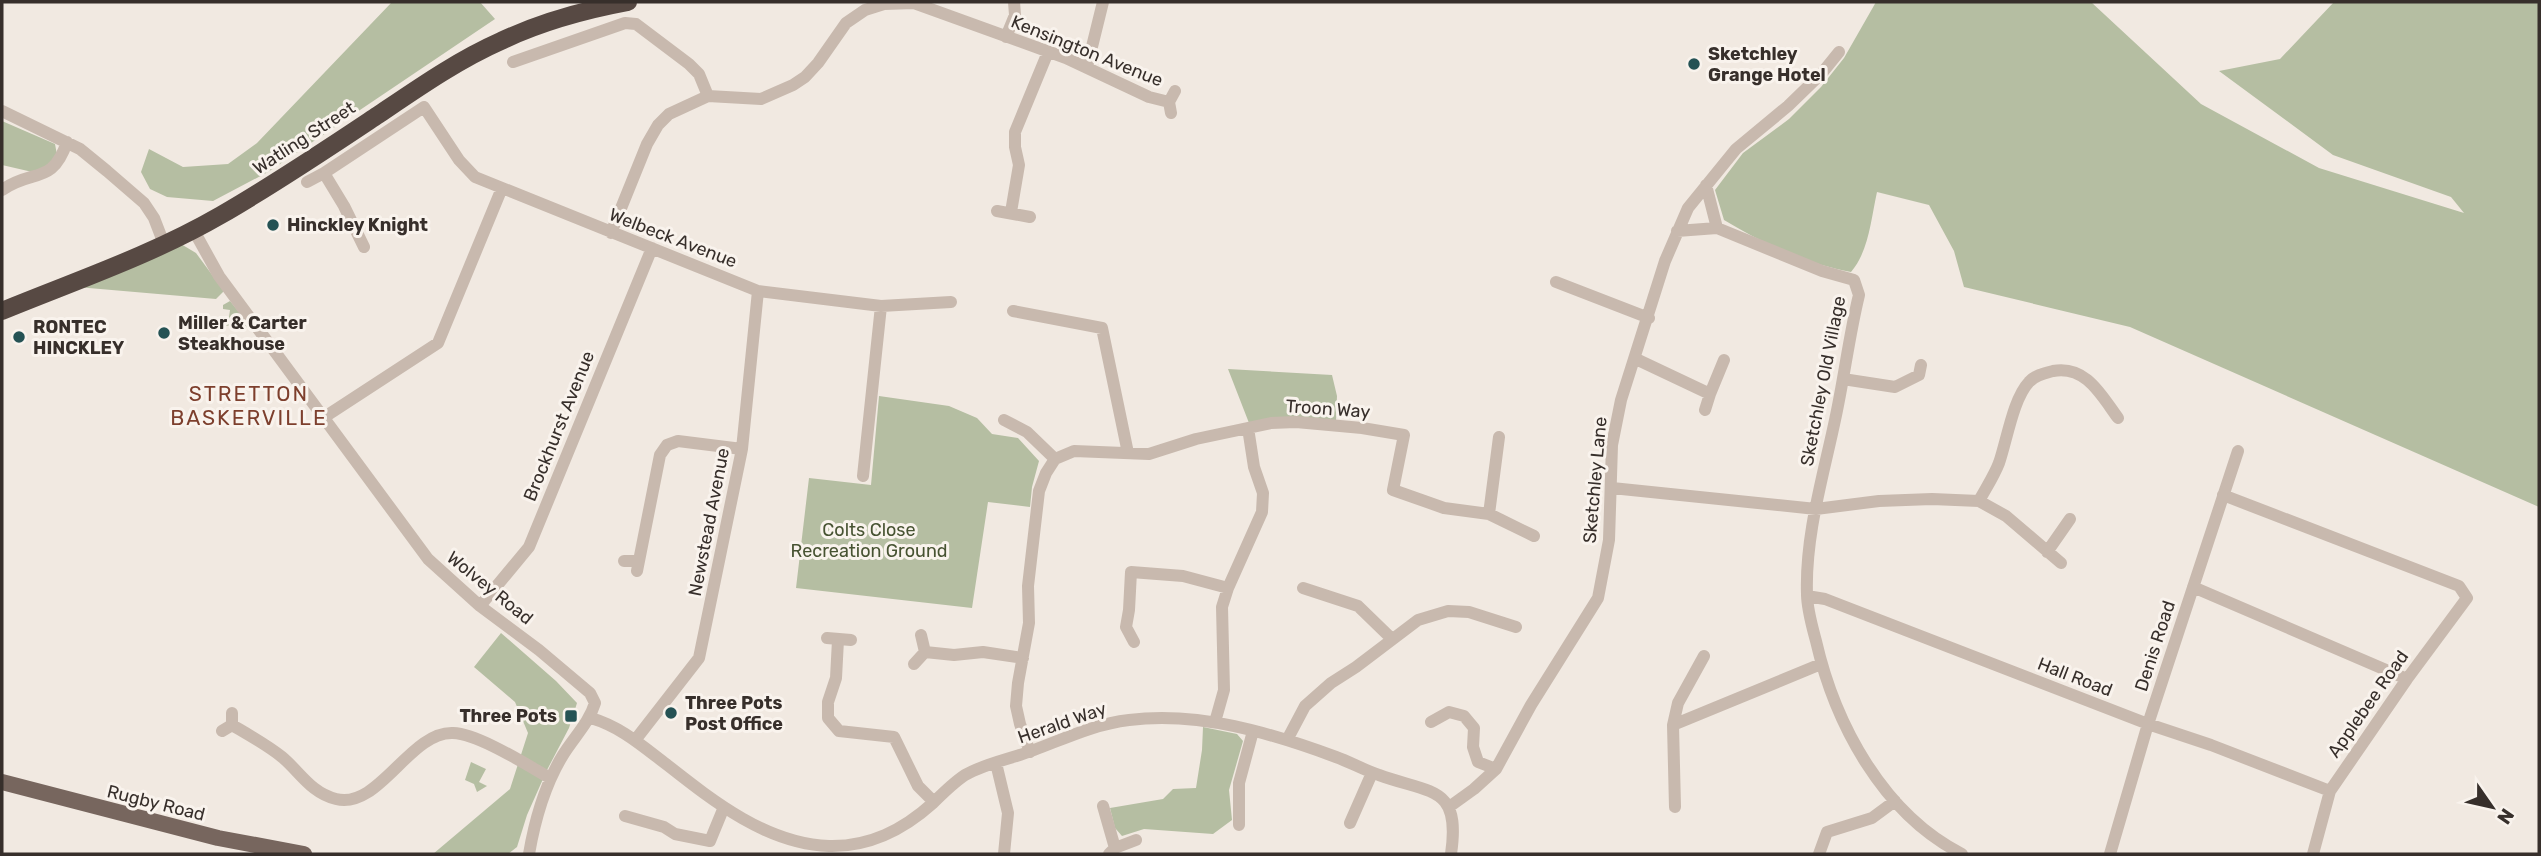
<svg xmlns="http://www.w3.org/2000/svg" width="2541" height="856" font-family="Rubik,sans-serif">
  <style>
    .green { fill: #b5bea2 }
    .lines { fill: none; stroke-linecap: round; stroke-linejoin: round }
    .minor { stroke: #c8b9ae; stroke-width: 12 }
    .major { stroke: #77665e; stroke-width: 16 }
    .highway { stroke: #574943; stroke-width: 18 }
    .poi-dot { fill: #255254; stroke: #f9f3ed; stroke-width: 2.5 }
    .labels { text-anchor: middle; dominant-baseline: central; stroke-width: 6; stroke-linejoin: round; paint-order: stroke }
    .street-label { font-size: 18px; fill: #372f2b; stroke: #f9f3ed }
    .poi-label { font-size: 18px; font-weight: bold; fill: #372f2b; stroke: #f9f3ed; text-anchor: start }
    .park-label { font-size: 18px; fill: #475332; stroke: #f9f3ed }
    .quarter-label { font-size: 21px; letter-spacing: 2px; fill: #7d3f2d; stroke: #f9f3ed }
  </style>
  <rect width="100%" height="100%" fill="#f1e9e1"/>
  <path class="green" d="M392,2H480L495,19L268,172L213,201L167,197L150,189L141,172L149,149L183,167L228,164L257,143Z
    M1876,2H2091L2201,104L2319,168L2464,213L2451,197L2333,155L2219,71L2280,59L2334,2H2539V507L2130,327L1964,287L1954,251L1929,205L1877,192C1871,219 1869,251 1851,272C1807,264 1762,243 1724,220L1715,190L1743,153L1789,119L1821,87L1844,58Z
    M2,121L55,144L57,155L41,174L2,165Z
    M181,244L196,253L224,291L216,299L77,287Z
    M230,301L252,328L221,325L222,317H229L230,310L223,309V305Z
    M1228,369L1332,375L1337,396L1336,421L1249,423Z
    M879,396L949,406L977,418L992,434L1018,438L1039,461L1032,487L1030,507L988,502L972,608L796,588L809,478L871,485Z
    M501,633L556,681L577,703L569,728L547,770L527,815L517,847L508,854H433L510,789L528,733L515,702L474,667Z
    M1203,727L1237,734L1243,741L1229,790L1232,820L1213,834L1144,829L1122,836L1115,828L1110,808L1163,799L1173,789L1196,788L1202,750Z
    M471,762L486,769L479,782L487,786L477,792L474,784L465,780Z"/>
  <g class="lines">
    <path class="minor" d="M1006,37L1015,15L1014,2
      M513,62L625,23L636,24L689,64L699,74L708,96
      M1087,67L1103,2
      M2,111L80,149L107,171L144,203L154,218L164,244
      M1171,113L1169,102L1175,91
      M307,182L324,173
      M1706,185L1717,228L1822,271L1854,280L1859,295C1849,336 1844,379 1835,420C1823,477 1805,536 1807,594C1807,609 1812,626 1816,641C1835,724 1883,814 1962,854
      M2,190C33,168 52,186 67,142
      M997,211L1030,217
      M1011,212L1019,165L1015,147V132L1048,52
      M193,229L219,276L428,559L480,606L539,650L590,693L595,703C589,723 574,737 563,755C544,786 535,819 529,854
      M1677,231L1717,228
      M611,233L647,144L658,125L669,114L708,96L761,99L793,85L805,77L818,63L846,23L865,10L884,4L914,3L1066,58L1149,97L1169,102
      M364,247L344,206L324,173L424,107L459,160L475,177L758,291L881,306L951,302
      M1556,282L1649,318
      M1013,311L1102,328L1128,453
      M1636,359L1710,394L1724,360
      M1843,379L1895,387L1919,375L1921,365
      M1705,410L1710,394
      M323,418L438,343L502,188
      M1004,420L1027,432L1055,459
      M863,476L881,306
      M1612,488L1816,509L1879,501L1932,499L1979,501L2006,516L2061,563
      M2223,495L2459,586L2467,598L2407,679L2330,791L2313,854
      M1979,501C1986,488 1994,476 1999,463C2007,440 2013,399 2029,382C2035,375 2045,373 2053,371C2086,365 2101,395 2118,418
      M1489,514L1534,536
      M2047,552L2070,519
      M624,561H639
      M637,571L660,455L667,445L678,441L742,449
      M2193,587L2407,679
      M1303,588L1358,606L1392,639
      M1807,596L1825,599L2148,724L2211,745L2330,791
      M480,606L529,547L652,248
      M921,635L925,652
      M827,638L851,640
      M838,640L836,678L828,702V718L839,731L894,737L918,786L934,802
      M1134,642L1126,627L1129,610L1131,572L1183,576L1228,588
      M914,664L925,652L954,655L983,652L1023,658
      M591,718C621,727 641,745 666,764C713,801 767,844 829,846C870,847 903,830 933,803C943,793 953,783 965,775C986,763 1011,759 1034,750C1066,738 1095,724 1129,720C1199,711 1271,733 1336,757C1350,762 1364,770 1379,775C1431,794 1461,785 1451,854
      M1215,722L1224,690L1222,607L1228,588L1262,512L1263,493L1254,467L1248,428
      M1431,722L1449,712L1464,716L1474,728L1473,747L1478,762L1496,769
      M232,725C249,735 267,745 282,757C300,772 311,793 336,799C379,810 410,731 453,733C479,734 527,765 550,778
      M1673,725L1678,703L1704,656
      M222,731L232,725V713
      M636,739L699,658L742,449L758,291
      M1287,740L1305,706L1331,683L1356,667L1418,620L1448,611L1469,612L1516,627
      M1030,752L1020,724L1016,706L1018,683L1029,623L1028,586L1039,491L1046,473L1055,459L1074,451L1149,454L1196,439L1271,423L1296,422L1362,428L1404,435L1393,490L1444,508L1489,514L1499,437
      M996,763L1008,813L1004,854
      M1103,806L1115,848
      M1449,807L1474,789L1496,769L1531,705L1598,598L1609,540L1612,445L1621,400L1665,261L1688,208L1736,149L1788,106L1822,73L1839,52
      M1675,807L1673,725L1821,664
      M625,816L664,827L675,834L710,841L724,807
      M1350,823L1372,773
      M1239,825V783L1253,731
      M1109,854L1115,848L1136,840
      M1819,854L1827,832L1872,818L1895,801
      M2110,854L2148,724L2238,451"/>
    <path class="major" d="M2,782L218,838L304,854"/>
    <path class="highway" d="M2,311C75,281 152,255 221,215C275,184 327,149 378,115C418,88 458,60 501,41C541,22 585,10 628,2"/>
  </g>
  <g class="poi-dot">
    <circle cx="1694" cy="64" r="7"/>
    <circle cx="273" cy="225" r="7"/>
    <circle cx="164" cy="333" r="7"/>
    <circle cx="19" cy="337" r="7"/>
    <circle cx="671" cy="713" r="7"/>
    <rect x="564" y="709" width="14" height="14" rx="3.5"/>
  </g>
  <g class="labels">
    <g class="street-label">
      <text transform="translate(1087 51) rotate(22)">Kensington Avenue</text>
      <text transform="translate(304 138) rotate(-33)">Watling Street</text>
      <text transform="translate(673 238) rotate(21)">Welbeck Avenue</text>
      <text transform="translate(1823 381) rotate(-79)">Sketchley Old Village</text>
      <text transform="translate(1328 409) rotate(4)">Troon Way</text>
      <text transform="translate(559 426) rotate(-68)">Brockhurst Avenue</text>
      <text transform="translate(1595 480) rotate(-85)">Sketchley Lane</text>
      <text transform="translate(709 522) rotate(-79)">Newstead Avenue</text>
      <text transform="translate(490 588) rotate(39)">Wolvey Road</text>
      <text transform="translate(2155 646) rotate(-72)">Denis Road</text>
      <text transform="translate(2075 677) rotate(21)">Hall Road</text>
      <text transform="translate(2368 704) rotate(-55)">Applebee Road</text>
      <text transform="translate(1062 723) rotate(-19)">Herald Way</text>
      <text transform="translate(156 803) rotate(14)">Rugby Road</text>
    </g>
    <g class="poi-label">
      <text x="1708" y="54">Sketchley<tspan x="1708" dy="21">Grange Hotel</tspan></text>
      <text x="287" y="225">Hinckley Knight</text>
      <text x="178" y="323">Miller &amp; Carter<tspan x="178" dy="21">Steakhouse</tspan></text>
      <text x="33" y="327">RONTEC<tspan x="33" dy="21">HINCKLEY</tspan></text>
      <text x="685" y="703">Three Pots<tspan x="685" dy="21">Post Office</tspan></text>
      <text x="557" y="716" text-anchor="end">Three Pots</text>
    </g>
    <g class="park-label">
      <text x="869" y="530">Colts Close<tspan x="869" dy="21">Recreation Ground</tspan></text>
    </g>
    <g class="quarter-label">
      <text x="249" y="393">STRETTON<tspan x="249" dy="24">BASKERVILLE</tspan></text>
    </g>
  </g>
  <rect width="2541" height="856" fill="none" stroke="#372f2b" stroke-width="7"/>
  <g transform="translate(2492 807) rotate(124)" stroke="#f9f3ed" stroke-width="5" paint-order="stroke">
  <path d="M0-5L12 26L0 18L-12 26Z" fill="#372f2b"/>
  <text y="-10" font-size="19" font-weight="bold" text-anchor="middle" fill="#372f2b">N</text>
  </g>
</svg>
